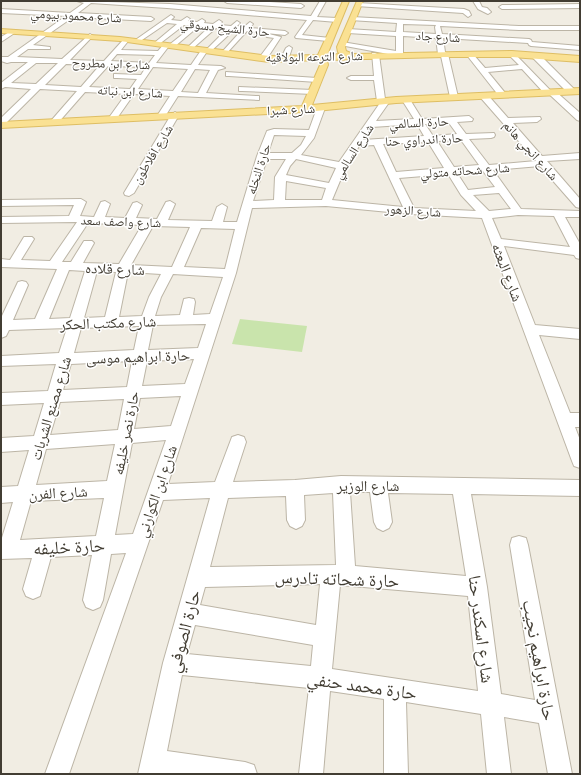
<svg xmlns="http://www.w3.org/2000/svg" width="581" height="775" font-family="'Exo 2','Noto Naskh Arabic',sans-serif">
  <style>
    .green { fill: #c9e4ac }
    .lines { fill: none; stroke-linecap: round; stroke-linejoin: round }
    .minor-casing { stroke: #bcb5a6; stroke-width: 2 }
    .major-casing { stroke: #debe64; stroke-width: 2 }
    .minor { fill: #fff; fill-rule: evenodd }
    .major { fill: #fae193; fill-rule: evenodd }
    .labels { text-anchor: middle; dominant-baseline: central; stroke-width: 3; stroke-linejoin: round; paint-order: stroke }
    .far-street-label { font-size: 13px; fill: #423d33; stroke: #fff }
    .street-label { font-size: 15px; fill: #423d33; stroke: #fff }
    .near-street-label { font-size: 18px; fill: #423d33; stroke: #fff }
  </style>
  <rect width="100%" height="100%" fill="#f1ede3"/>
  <path class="green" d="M240,319L307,326L302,352L232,344Z"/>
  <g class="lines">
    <defs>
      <path id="minor" d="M77,1L170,4L311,16L320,1H326L317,17L337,18L340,20L337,22L313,20L302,35L330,38V40L328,41L296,38L295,37L307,20L167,8L91,3L78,13L151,17L154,19L151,21L73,17L33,45L50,47V49H28L17,57L62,59L90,34L93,36L92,37L70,60L104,61L124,39L126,38L129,40L121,50L158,51L164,44L169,45L193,26L184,25L158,45L153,44L177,24L167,23L139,42L134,41L171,15L174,17L171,20L181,21L187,17L190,19L188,21L197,22L202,19L205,21L204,23L213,24L219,20L222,22L220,25L231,26L237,21L240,23L237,26L244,27L250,22L253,24L250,28L285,31L288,33L285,35L247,31L226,54H222V52L241,31L234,30L210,52L206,53L198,65L221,66L225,68L218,70L206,93L256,96H259V100L178,96L164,118L161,119L157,116L170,96L134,94L115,121L112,122L108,119L126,94L85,92L57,124L54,125L50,122L77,91L40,89L4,125L1,126V118L31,89L5,87L1,89V83L28,62H11L7,63L1,61V57H8L66,16L1,13V9L70,13L84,3ZM199,26L209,27L188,47V49H192L216,28L227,29L207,49H202L191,65L156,63L169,46L174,47ZM117,54L155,55L149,63L111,61ZM36,63H58L36,84L11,83ZM66,64L100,65L81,87L45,85ZM108,66L146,67L141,75L114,74V78H117L137,79L130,89L89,87ZM153,67L188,69L173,91L138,89ZM195,69L210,70L198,93L181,92Z
        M224,1H253L301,4L304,6L301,8L227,3Z
        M473,1H479L482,7L487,8L491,12L488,14L478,9Z
        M358,3L464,9L469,11L471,15L468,17L463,13L356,6V4Z
        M580,4V8L502,9L499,7L502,5Z
        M352,17L519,26H580V30H519L440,26L442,34L529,39L531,40L532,42L580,46V50L531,46L529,45L528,43L443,38L445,52L448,54L458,97L454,99L450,97L441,56L438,54L436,38L403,36V54L399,56L340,45L339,44L342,42L396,51V36L348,33L345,31L348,29L396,32L397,23L350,20V18ZM403,24L436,25L435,27L436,34L403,32Z
        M11,31L16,32L1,42V37Z
        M269,34L281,37L266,60H260L259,58L274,38L267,37L266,36Z
        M289,46L292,48L288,60H282L281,58L286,48Z
        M470,52L472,53L485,68L519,65L508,54L512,52L514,53L550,90H554L580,113V121L577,120L549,94H545L522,69L488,72L506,94L505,96H499L466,54Z
        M372,53H375L379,55L385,99L390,101L376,121L414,119L402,100L406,98H409L422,119L469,116L473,119L472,121L457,122L466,134L494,133L495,135L494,137L491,138L469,139L489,165L536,161L480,97V93H486L508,118L540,117L541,119L537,122L513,123L542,156L580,153V159L547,161L580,199V208L576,207L540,166L493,170L521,209L580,211V217H565L580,244V259L576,258L574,255L504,246L535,325L580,329V339L539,335L570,413H580V427H575L580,440V468L574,466L572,461L482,218L410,214L326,206L252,208L236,273L168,484L215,482L232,437L238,435L244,437L246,442L233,482L295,480L341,476L580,480V496L471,494L487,587L501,694L535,700L510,545L512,538L519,536L526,538L528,545L572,774H548L539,723L504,717L511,774H487L481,714L406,702L408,774H384V699L330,691L323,774H299L309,688L182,675L167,751L245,762L254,765L257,774H138L163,663L210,498L163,500L69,774H45L126,553L111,554L103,600L100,607L93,610L86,607L83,600L92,555L51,557L40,596L33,599L26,596L23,589L32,558L1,559V541L13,502L1,503V487L18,486L29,450L1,452V438L34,436L44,403L1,405V393L48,391L56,364L1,366V356L59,353L67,328L9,330L6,336L1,338V318L18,282L22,281L26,282L28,285L13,320L35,319L57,269L1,267V259L10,260L24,237H32L34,239L21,260L50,261L77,222L1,223V217L69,216L74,205L1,206V200L81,199L86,202L80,216L94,217L101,202L105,201L110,204L105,217L125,218L133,203L137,202L142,205L136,218L157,219L166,202L170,201L175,204L168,220L212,221L217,207L222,204L227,207L223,222H237L257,156L267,131L274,129L309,130L317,108L321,105L324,106L325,108L314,138L301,155L339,162L380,103L377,101L374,80H351L347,78L351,76H374ZM449,123L457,134L433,136L425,124ZM417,124L424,136L363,140L372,127ZM274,135L306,136L301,145L292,153H268ZM461,140L479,165L454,167L437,141ZM428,142L444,168L396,172L383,144ZM374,145L403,207L332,200L342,176L359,146ZM267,159H286L275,177L274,200L253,201ZM296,159L336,168L329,183L286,175L290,166ZM483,171L495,187L468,190L457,173ZM448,174L461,195L476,211L414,208L399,178ZM286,181L326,188L322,200H285ZM499,193L511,209L489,211L473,195ZM518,215L554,216L570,247L501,239L492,218ZM88,223L142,225L119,264L83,263L94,243L92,241H84L71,262H62ZM153,226L190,227L172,267L131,265ZM201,228L235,229L225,269L184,267ZM69,270L85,271L70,318L49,319ZM97,271L116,272L105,317L84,318ZM128,272L161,274L149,297L142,316L119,317ZM173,274L223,277L210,314L193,315L195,302L194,299L189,298L184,299L180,315L155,316L161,297ZM206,324L198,348L148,350L153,325ZM139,326L134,350L74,353L81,328ZM194,359L185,384L142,386L147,361ZM132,361L127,387L63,390L71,364ZM181,396L171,426L134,429L140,398ZM124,399L118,430L50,435L60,402ZM166,440L133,534L115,535L132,443ZM115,444L107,481L36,485L46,449ZM350,492H370L374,522L377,528L383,531L389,528L392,522L388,493L453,494L466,576L355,566ZM333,493L336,565L210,567L228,498L286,496L287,520L290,526L296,529L302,526L305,520L304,495ZM104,498L96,536L20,540L31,501ZM320,584L316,625L200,605L205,587ZM340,585L468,596L478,691L332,669ZM195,625L313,645L311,666L187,654Z
        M532,53H538L574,89V93H568L532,57Z
        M226,72L317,78L321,80L317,82L229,76H226Z
        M239,87L313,90L317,92L313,94L242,91H239Z
        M175,112L179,115L134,193L129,196L125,195L124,193L171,115Z"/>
      <path id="major" d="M343,1H349L327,55L340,54L338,52L337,47L357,1H363L345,47L346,51L353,54L512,51L580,56V62L512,57H444L327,60L328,65L312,105L396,97L580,88V94L396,103L306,112L1,128V122L302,106L320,65L319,60L269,62L120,41L1,33V29L120,37L269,56L318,55Z"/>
    </defs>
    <use href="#minor" class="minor-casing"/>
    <use href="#major" class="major-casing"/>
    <use href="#minor" class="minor"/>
    <use href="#major" class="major"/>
  </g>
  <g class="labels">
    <g class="far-street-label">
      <text transform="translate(76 15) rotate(3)">شارع محمود بيومي</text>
      <text transform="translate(225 27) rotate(6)">حارة الشيخ دسوقي</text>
      <text transform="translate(438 36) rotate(3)">شارع جاد</text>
      <text transform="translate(314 56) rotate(-1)">شارع الترعه البولاقيه</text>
      <text transform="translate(111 63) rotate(2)">شارع ابن مطروح</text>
      <text transform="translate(130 91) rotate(3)">شارع ابن نباته</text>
      <text transform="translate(291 109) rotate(-3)">شارع شبرا</text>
      <text transform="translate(419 122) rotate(-3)">حارة السالمي</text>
      <text transform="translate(424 139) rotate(-3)">حارة اندراوي حنا</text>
      <text transform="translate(531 150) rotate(48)">شارع انجي هانم</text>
      <text transform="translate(353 151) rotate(-57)">شارع السالمي</text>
      <text transform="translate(152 154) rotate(-59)">شارع افلاطون</text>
      <text transform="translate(258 169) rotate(-72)">حارة النخله</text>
      <text transform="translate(465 170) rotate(-4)">شارع شحاته متولي</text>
      <text transform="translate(413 210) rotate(4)">شارع الزهور</text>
      <text transform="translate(121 221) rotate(2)">شارع واصف سعد</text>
    </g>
    <g class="street-label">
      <text transform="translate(115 268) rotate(2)">شارع قلاده</text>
      <text transform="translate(508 272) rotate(69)">شارع البعثه</text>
      <text transform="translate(108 322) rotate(-2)">شارع مكتب الحكر</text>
      <text transform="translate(138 356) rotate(-2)">حارة ابراهيم موسى</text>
      <text transform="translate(50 408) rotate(-73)">شارع مصنع الشربات</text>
      <text transform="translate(125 433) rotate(-79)">حارة نصر خليفه</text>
      <text x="368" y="485">شارع الوزير</text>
      <text transform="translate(156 491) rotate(-71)">شارع ابن الكوارني</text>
      <text transform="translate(58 492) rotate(-3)">شارع الفرن</text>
    </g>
    <g class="near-street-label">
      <text transform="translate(69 546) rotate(-3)">حارة خليفه</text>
      <text transform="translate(337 578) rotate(2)">حارة شحاته تادرس</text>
      <text transform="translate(482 629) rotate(83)">شارع اسكندر حنا</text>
      <text transform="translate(183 631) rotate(-75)">حارة الصوفي</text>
      <text transform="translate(540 660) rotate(80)">حارة ابراهيم نجيب</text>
      <text transform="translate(362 685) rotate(8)">حارة محمد حنفي</text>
    </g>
  </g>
  <rect width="581" height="775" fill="none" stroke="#423d33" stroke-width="4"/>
</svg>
